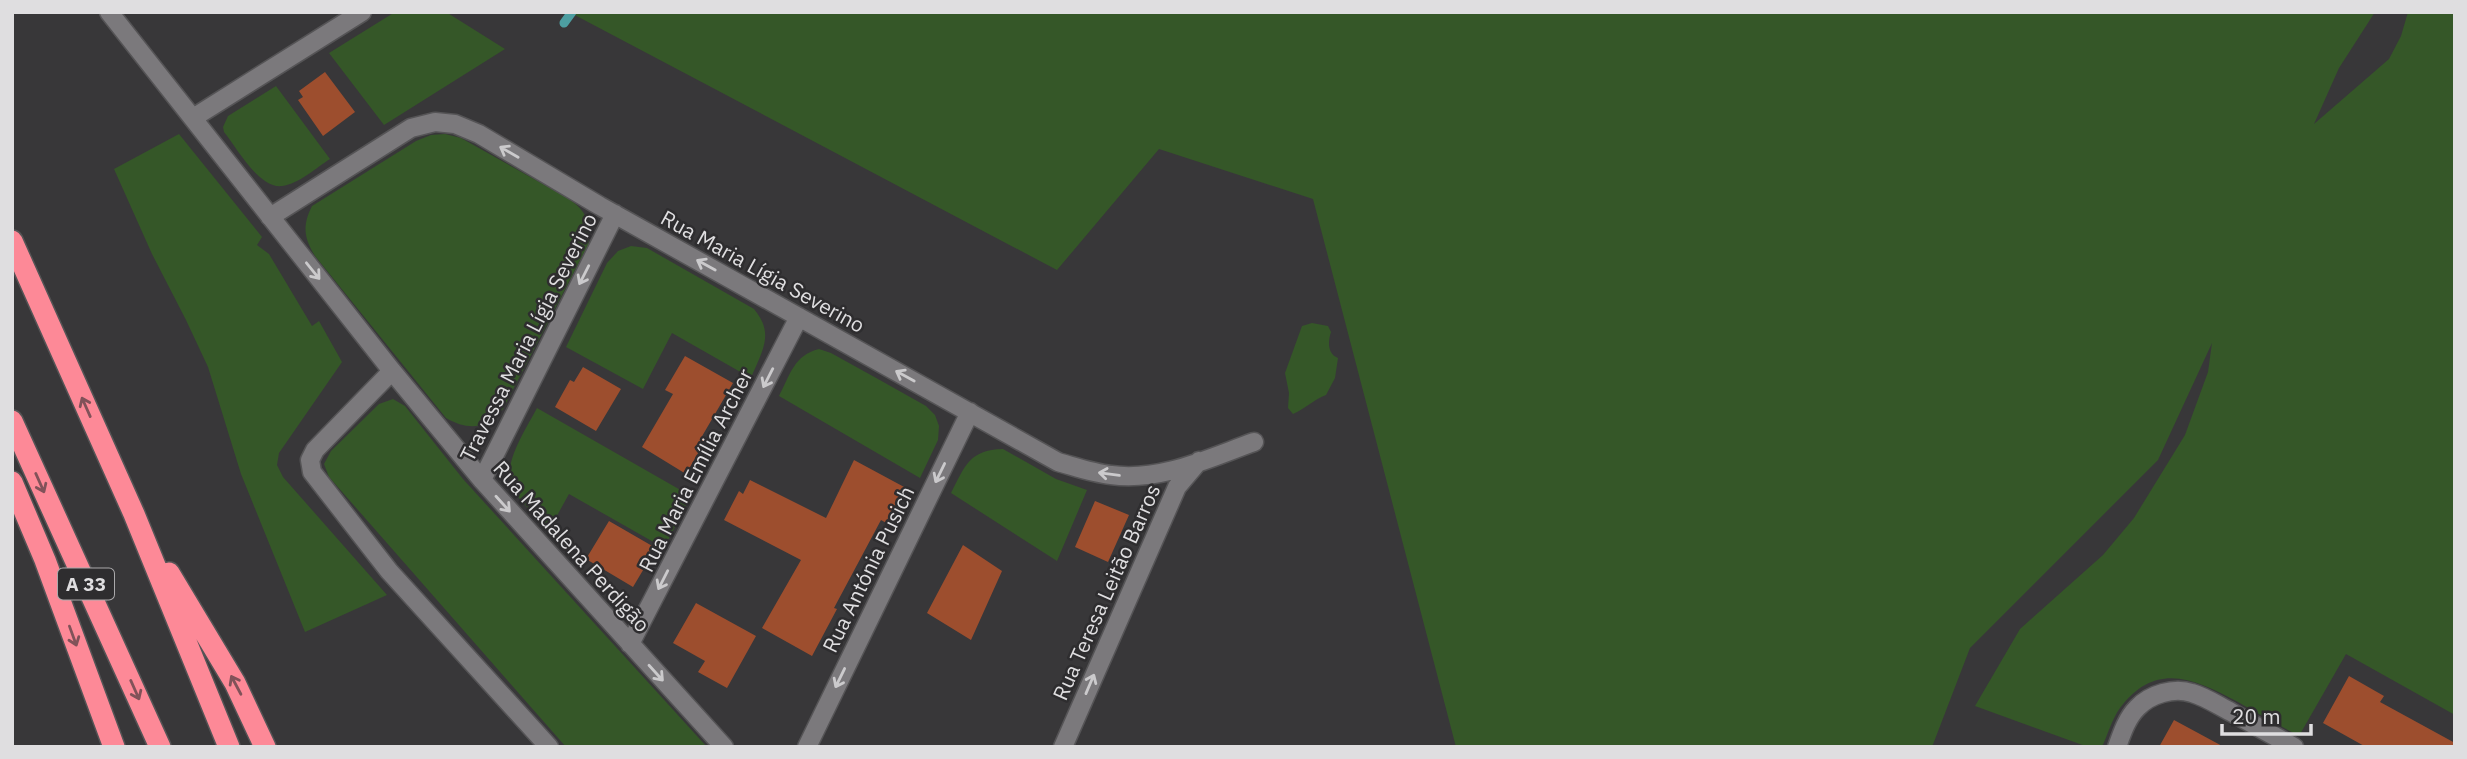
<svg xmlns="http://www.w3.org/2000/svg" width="2467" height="759" font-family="'IBM Plex Sans',sans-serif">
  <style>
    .green { fill: #355728 }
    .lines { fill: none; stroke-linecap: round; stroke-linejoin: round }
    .stream { stroke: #4d9ea1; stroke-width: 9 }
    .building { fill: #9d4e2e }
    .minor-casing { stroke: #555456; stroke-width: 21 }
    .highway-casing { stroke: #555456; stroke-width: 24 }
    .minor { stroke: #7b797c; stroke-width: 18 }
    .highway { stroke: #fd8997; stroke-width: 21 }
    .oneway { stroke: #cbcacc }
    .oneway2 { stroke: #815259 }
    .labels { text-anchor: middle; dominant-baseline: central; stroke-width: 5; stroke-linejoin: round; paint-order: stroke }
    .shield { fill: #2e2d2f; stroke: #aaa9ab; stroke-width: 2 }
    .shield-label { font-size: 19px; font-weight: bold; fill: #dfdee0 }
    .street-label { font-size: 21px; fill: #dfdee0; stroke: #2e2d2f }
  </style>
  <rect width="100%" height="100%" fill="#383739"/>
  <path class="green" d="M395,12H446L505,49L384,125L329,53Z
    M569,12H2375L2339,68L2314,124L2389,59L2401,36L2408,12H2455V715L2346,654L2299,736C2279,725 2258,714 2238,702C2195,679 2156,660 2120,708C2112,719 2108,734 2102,747H2088L1975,706L2020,629L2103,555L2134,518L2185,435L2208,372L2212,343L2158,460L1970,648L1932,747H1456L1313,199L1159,149L1057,270Z
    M276,86L330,159C317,167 299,184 282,186C259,189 237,148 224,132L223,127L228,116Z
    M179,134L262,237L257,245L269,254L312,326L319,321L342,362L279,453L277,465L283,477L387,595L305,632L241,474L208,367L186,320L152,254L114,169Z
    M445,134L461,138L566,197C585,209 593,223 588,245L503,409C486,429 469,431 446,418L315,256C304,238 302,226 312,206L416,141L431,135Z
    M631,246L647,248L754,309C775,334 762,351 751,378L672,333L643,389L566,347L607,263L618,251Z
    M1312,323L1328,326L1331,332C1328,341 1327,354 1338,358L1335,378L1326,395C1313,400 1306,408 1293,414L1288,408L1289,393L1285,373L1302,326Z
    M819,349L831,353L878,379L926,406L935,415L939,426L938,440L920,478L779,396C790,375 794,355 819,349Z
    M393,399L405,406L463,479L707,747H566L329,477L324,464L331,451L379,404Z
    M537,408L691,496L664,548L569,494L549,530C538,516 517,501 511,484C503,463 527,427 537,408Z
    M1003,449L1056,479L1087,490L1057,561L951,493C965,466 969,450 1003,449Z"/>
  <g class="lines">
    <path class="stream" d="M564,23L572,12"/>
  </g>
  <path class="building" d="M325,72L355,112L323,136L298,100L303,97L299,91Z
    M685,356L733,383L701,438L705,441L686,474L642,447L673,394L665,390Z
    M583,367L621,389L596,431L555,407L570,380L574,382Z
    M854,460L906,488L888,524L881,520L834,608L837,609L812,656L762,628L801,560L724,520L739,491L743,494L750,480L826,518Z
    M1095,501L1129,515L1108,562L1075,547Z
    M609,521L654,547L650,553L652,555L633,587L586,559Z
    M963,545L1002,571L971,640L927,613Z
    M696,603L756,636L727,688L698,672L705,661L673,643Z
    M2349,676L2384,696L2380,702L2455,743V747H2366L2323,723Z
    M2174,720L2224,747H2159Z"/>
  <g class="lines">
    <defs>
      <path id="minor" d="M109,12L392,371L482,480L724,747
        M193,118L362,12
        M270,217L411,128L435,122L455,124L479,134L600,206L1058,462C1076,467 1093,473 1111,475C1160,482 1209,458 1254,442
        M392,371L315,450L310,460L312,472L389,571L549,747
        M482,480L615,214
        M630,644L799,317
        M807,747L970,412
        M1063,747L1177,487L1199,461
        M2117,747C2122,733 2127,718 2137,708C2150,694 2174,687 2192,693C2206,697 2219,706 2231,712C2252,724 2273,735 2294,747"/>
      <path id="highway" d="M12,241L134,514L229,747
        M12,421L160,747
        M12,482L45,560L114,747
        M169,573L235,683L265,747"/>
    </defs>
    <use href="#minor" class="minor-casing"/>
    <use href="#highway" class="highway-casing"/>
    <use href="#minor" class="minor"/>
    <use href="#highway" class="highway"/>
  </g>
  <defs><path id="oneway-shaft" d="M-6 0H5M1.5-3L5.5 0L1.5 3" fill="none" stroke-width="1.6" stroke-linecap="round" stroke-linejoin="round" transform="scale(1.75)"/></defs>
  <g class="oneway">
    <use href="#oneway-shaft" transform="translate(509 152) rotate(-150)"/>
    <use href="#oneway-shaft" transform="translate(706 265) rotate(-151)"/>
    <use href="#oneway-shaft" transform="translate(313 271) rotate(51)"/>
    <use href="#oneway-shaft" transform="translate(584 275) rotate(117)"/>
    <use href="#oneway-shaft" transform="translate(905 376) rotate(-151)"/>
    <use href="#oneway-shaft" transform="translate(768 378) rotate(117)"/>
    <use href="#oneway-shaft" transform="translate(940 473) rotate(116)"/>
    <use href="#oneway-shaft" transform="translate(1109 474) rotate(-172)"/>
    <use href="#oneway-shaft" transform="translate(503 504) rotate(48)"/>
    <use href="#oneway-shaft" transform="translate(663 580) rotate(117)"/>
    <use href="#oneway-shaft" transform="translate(656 673) rotate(48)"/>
    <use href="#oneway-shaft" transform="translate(840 678) rotate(116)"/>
    <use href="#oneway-shaft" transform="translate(1090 684) rotate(-67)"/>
  </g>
  <g class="oneway2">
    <use href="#oneway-shaft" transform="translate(86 407) rotate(-114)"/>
    <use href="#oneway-shaft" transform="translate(40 483) rotate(66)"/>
    <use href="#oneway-shaft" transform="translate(73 636) rotate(70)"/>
    <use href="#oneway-shaft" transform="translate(236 685) rotate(-118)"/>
    <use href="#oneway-shaft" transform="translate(135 690) rotate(66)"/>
  </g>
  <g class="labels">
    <rect class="shield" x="58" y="568.5" width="56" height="31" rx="5"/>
    <g class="shield-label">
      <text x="86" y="584">A 33</text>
    </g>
    <g class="street-label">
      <text transform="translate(763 271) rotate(29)">Rua Maria Lígia Severino</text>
      <text transform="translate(528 337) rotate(-63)">Travessa Maria Lígia Severino</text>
      <text transform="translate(695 470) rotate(-63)">Rua Maria Emília Archer</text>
      <text transform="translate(572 546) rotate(48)">Rua Madalena Perdigão</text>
      <text transform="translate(868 569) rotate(-64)">Rua Antónia Pusich</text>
      <text transform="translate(1106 592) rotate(-66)">Rua Teresa Leitão Barros</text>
    </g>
  </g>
  <rect width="2467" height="759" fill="none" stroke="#dfdee0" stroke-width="28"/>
  <path d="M2222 724v10h89v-10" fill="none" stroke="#dfdee0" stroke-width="3.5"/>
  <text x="2232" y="724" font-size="21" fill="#dfdee0" stroke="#2e2d2f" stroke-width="5" paint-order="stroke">20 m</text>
</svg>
